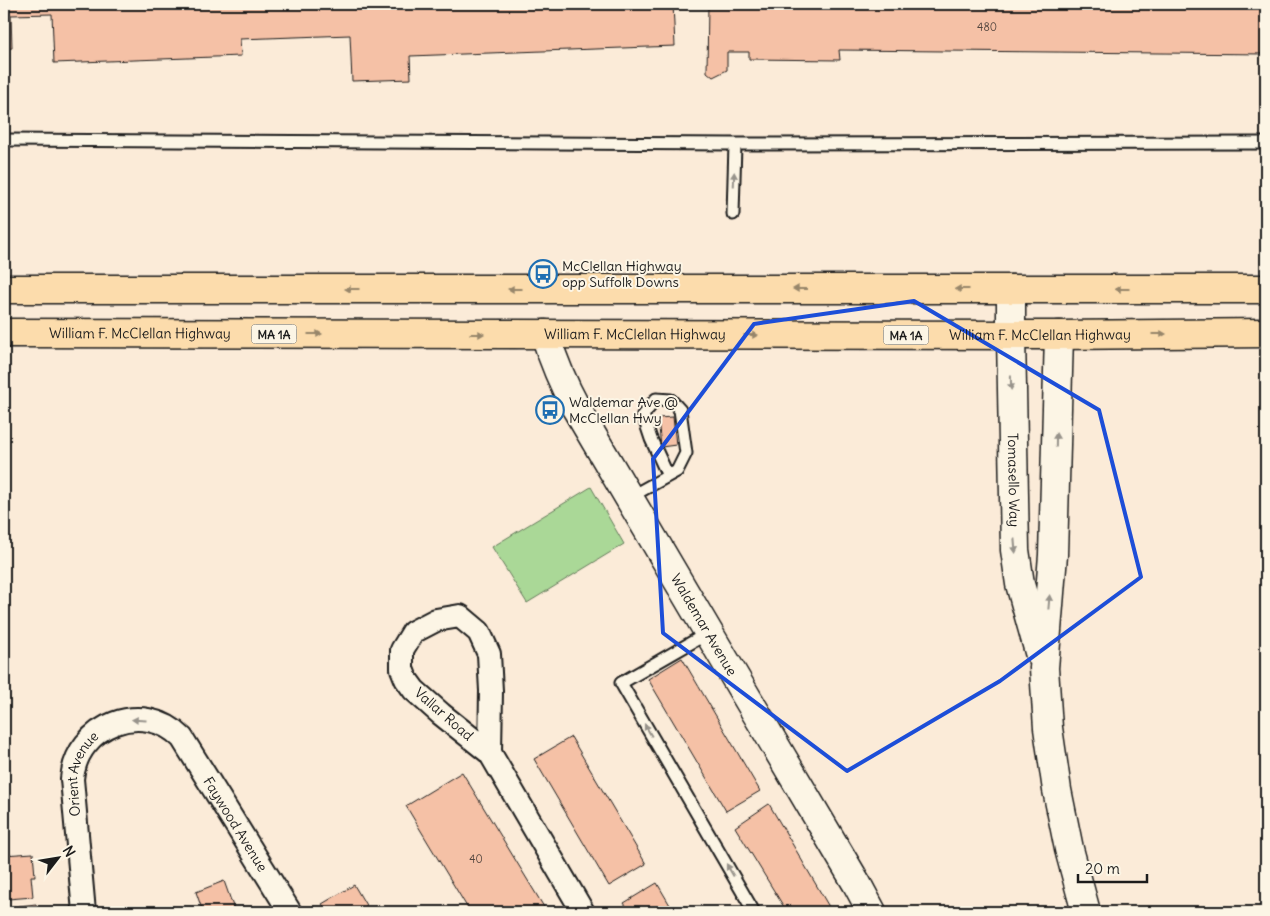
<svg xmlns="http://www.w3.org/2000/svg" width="1270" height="916" font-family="Delius,sans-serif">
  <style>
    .green { fill: #aad897; stroke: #637a5a }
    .building { fill: #f5c1a6; stroke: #1c1c1c }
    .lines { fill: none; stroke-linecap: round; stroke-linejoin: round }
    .lane-casing { stroke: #1c1c1c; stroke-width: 15 }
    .street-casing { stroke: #1c1c1c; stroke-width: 26 }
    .secondary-casing { stroke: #1c1c1c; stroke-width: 31 }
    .highway-casing { stroke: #1c1c1c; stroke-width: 31 }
    .lane { stroke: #fcf5e5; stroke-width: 11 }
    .street { stroke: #fcf5e5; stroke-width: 22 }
    .secondary { stroke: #fcf5e5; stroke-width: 28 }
    .highway { stroke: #fcdcac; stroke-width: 28 }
    .oneway { fill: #97938b }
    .oneway2 { fill: #97866b }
    .marked { fill: none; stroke: #1d4ed8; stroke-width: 4; stroke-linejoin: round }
    .labels { text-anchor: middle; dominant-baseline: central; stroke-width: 4; stroke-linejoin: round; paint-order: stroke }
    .number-label { font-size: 11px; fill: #52453e }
    .shield { fill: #fcf5e5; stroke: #5f5d58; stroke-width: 1 }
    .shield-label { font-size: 12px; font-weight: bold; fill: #1c1c1c }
    .poi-label { font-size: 14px; fill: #1c1c1c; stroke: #fcf5e5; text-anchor: start }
    .street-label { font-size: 14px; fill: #1c1c1c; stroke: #fcf5e5 }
  </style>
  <rect width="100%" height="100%" fill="#fbebd8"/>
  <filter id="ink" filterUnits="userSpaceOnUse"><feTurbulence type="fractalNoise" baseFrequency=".02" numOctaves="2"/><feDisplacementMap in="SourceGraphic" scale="10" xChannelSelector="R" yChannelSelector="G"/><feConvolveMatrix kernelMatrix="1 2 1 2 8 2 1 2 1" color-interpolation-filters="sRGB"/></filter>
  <g filter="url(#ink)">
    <path class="green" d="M591,487L624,544L527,603L492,547Z"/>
    <path class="building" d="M4,4H673L675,46L410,56L411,79L352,81L350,35L240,39L241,56L54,63L52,14L11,15L12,48L4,49Z
      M708,4H1266V54L839,50L840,60L749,59V52H727V70L713,77L707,72Z
      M673,417L676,445L661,447L658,418Z
      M682,658L760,791L726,811L648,679Z
      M571,737L646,864L609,886L534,759Z
      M462,772L547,912H470L406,806Z
      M769,804L832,912H787L735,827Z
      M33,853L35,876H31L33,897L8,899L4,855Z
      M224,881L235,912H203L196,892Z
      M657,883L674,912H630L624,903Z
      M354,885L370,912H328L322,904Z
      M36,904L37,912H8L20,911L19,906Z"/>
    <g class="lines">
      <defs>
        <path id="lane" d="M4,140L735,144L1266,143
          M733,214L735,144
          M628,498L677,471L686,453L680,410L671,400L656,399L643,415L651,439L668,476
          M708,633L621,683L754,912"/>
        <g id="street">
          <path d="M460,616L479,632L489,654L491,691L490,753L441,714L414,690L406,679L402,669V650L413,632L436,620Z"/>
          <path d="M490,753L583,912"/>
          <path id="s1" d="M84,912L72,779C77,724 144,699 182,738L290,912"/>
        </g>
        <g id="secondary">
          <path id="s2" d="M1011,289V335L1015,550L1020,584L1039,652"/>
          <path id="s3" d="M545,334C553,360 563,384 576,408L857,884L872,912"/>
          <path d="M1059,335L1053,555L1044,668L1048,728L1057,790L1069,849L1086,912"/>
        </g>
        <g id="highway">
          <path d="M4,289H1266"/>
          <path id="s4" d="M4,333L1059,335L1266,333"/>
        </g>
      </defs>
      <use href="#lane" class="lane-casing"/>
      <use href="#street" class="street-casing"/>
      <use href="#secondary" class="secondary-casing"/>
      <use href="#highway" class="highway-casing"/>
      <use href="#lane" class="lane"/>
      <use href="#street" class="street"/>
      <use href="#secondary" class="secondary"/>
      <use href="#highway" class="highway"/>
    </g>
    <defs><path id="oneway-solid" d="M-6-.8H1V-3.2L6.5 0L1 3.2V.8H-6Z" transform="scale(1.25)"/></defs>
    <g class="oneway">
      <use href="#oneway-solid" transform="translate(734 179) rotate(-88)"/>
      <use href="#oneway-solid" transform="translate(1011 383) rotate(89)"/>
      <use href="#oneway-solid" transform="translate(1056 440) rotate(-89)"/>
      <use href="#oneway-solid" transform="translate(1015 546) rotate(85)"/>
      <use href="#oneway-solid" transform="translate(1049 602) rotate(-85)"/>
      <use href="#oneway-solid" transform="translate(139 720) rotate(-177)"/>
      <use href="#oneway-solid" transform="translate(648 730) rotate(-120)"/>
      <use href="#oneway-solid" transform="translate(730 870) rotate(-120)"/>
    </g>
    <g class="oneway2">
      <use href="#oneway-solid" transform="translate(352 289) rotate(-180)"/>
      <use href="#oneway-solid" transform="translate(515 289) rotate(-180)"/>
      <use href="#oneway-solid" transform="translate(800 289) rotate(-180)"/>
      <use href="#oneway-solid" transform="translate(962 289) rotate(-180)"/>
      <use href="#oneway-solid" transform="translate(1122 289) rotate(-180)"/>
      <use href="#oneway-solid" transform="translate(315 334)"/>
      <use href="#oneway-solid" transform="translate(477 334)"/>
      <use href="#oneway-solid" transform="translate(1159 334)"/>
      <use href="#oneway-solid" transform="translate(751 335)"/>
    </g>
  </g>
  <path class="marked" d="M914,301L1099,410L1141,577L1000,681L847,771L663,633L653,459L754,324Z"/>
  <defs>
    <symbol id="bus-ring" viewBox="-11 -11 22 22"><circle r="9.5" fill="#fcf5e5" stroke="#1f6fb2" stroke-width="1.5"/><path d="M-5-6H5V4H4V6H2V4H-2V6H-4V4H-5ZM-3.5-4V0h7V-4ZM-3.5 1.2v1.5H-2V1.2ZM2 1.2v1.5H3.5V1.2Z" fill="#1f6fb2"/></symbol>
  </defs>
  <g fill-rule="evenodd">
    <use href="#bus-ring" x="527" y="258" width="32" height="32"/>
    <use href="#bus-ring" x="534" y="394" width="32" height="32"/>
  </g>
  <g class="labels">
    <g class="number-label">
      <text x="987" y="27">480</text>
      <text x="476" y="859">40</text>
    </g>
    <g class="shield">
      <rect x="251.5" y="324.5" width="45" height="19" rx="4"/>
      <rect x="883.5" y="325.5" width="45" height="19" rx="4"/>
    </g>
    <g class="shield-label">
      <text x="274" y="334">MA 1A</text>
      <text x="906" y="335">MA 1A</text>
    </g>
    <g class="poi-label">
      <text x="562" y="266">McClellan Highway<tspan x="562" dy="16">opp Suffolk Downs</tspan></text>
      <text x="569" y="402">Waldemar Ave @<tspan x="569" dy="16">McClellan Hwy</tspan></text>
    </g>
    <g class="street-label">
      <text stroke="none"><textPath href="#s4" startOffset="136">William F. McClellan Highway</textPath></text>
      <text stroke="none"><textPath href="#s4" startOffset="631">William F. McClellan Highway</textPath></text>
      <text stroke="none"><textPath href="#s4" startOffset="1036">William F. McClellan Highway</textPath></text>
      <text stroke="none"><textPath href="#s2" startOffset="191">Tomasello Way</textPath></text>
      <text stroke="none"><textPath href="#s3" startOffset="332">Waldemar Avenue</textPath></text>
      <text transform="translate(444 714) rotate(41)">Vallar Road</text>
      <text stroke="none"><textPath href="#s1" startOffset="141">Orient Avenue</textPath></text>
      <text stroke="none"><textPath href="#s1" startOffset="382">Faywood Avenue</textPath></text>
    </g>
  </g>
  <rect width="1270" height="916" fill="none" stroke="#fcf5e5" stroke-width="20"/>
  <rect x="10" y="10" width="1250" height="896" fill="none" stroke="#1c1c1c" stroke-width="2" filter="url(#ink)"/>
  <g transform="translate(58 858) rotate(59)" stroke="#fcf5e5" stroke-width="4" paint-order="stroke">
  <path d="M0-4L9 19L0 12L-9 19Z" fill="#1c1c1c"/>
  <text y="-8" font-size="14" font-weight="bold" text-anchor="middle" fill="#1c1c1c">N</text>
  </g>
  <path d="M1078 874v8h69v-8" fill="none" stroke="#1c1c1c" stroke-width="2.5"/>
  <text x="1085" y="874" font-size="15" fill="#1c1c1c" stroke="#fcf5e5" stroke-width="4" paint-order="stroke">20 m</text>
</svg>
